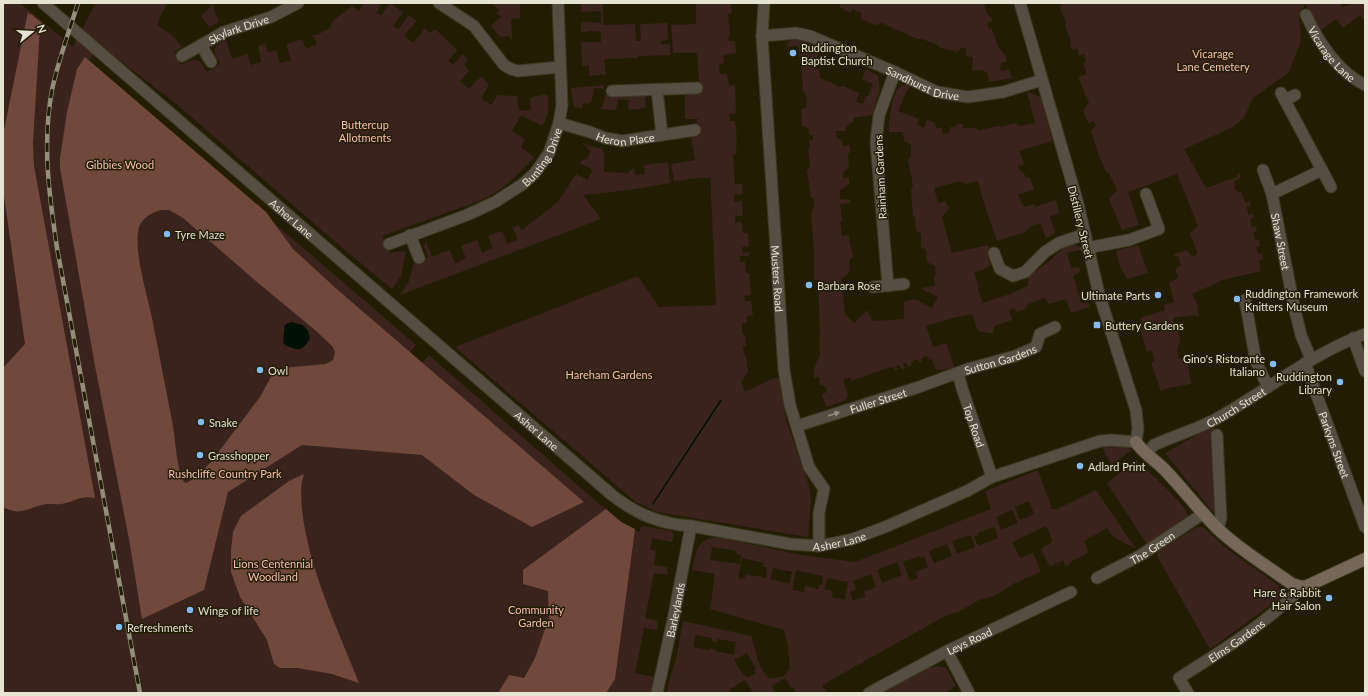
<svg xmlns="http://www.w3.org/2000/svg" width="1368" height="696" font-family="Lato,sans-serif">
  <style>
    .green { fill: #3a231d; fill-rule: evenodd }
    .forest { fill: #71483c; fill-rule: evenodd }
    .water { fill: #001006 }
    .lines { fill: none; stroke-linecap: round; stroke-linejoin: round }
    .street-casing { stroke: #3d391f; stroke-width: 13 }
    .secondary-casing { stroke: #3d391f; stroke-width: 14 }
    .street { stroke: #564d43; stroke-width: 11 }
    .secondary { stroke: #766758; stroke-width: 12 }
    .rail-casing { stroke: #938f7b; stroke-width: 4.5 }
    .rail { stroke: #221d02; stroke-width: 3; stroke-dasharray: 9; stroke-linecap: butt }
    .oneway { fill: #979084 }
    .poi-dot { fill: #82bcfa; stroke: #221d02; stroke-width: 1.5 }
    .labels { text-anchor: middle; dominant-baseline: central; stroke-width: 3; stroke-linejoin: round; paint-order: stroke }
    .street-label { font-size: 11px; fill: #e6e3d3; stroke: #221d02 }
    .poi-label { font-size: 11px; fill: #e6e3d3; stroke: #221d02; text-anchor: start }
    .park-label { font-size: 11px; fill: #fcc2b0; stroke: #221d02 }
  </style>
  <rect width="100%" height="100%" fill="#221d02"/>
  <path class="green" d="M3,3H20L73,47L96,3H168L159,18L160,19L157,25L172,35L182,47L174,52L181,65C196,58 198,57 207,72L220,64C213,51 211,47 226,40L232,59L247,54L251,65L261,62L258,46L265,44L268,53L276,50L280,63L291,60L287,48V44L302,39L306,49L317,44L313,35H317L330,28L333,21L352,6L359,11L364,3H382L376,13L381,16L390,3L403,12L393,26L399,29L408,15L417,21L404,35L413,43L421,34L424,28L431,33L435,29L457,50L448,61L453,65L463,54L468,60L464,64L469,71L460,81L469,89L477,80L482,77L489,85L481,98L491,105L498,95L517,96L519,111L531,110L530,98L545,94L548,96V112L544,124L540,125L523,116L520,117L512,131L525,139L521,147L534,157C515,178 505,189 479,201L382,236L390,253L406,251L401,276L392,289L332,239L174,102L101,46L87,62L416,345L410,352L422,363L429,355L598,503L626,525L639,532L642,526L672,531L674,534L672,542L652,538L650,550L656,551L654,565L667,567L668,575L654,573L645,618L658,621L657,630L644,628L635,673L658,678L651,693H3Z
    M209,3H212L219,22L209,27L201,16L211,6Z
    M491,3H520V18L511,19L512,39H510L509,36L500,37L491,26L502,16L496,14L500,9H498Z
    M575,3H603V25L635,24L636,41H641L640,24L667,23L668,40L661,41L660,44H670V55L642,56L639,55L637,58L607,59L604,60L606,74L589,76V65L582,66L581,42H601V32L590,31L581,33V22L601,23V11L581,12V4H575Z
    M696,3H731L732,13L728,14L730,34L727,38L729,41H735L736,53L723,55L724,63L719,64L720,74H727L729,86L735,85L736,113L729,114L730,121H735C737,132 737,143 736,154L733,155L735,184H742L743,194L734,195V202L742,201L743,216H735V223L742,222L743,233H748L749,246L742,247L743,253L749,252V256H740V262H745L746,273H749L751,295L744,296L745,301H751L753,315L747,316V323H742V333L745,336L746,346H743L744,354L746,356L748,372L741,382L745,392L772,379L780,377V386L787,423L809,486L811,500L808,537L657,512L636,502L455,347L638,276L659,307L716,305L710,170V178H698L674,181L671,164L695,160L691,137L699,135L696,121L699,119H685V94H700L697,53H673L671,25L696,24Z
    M839,3H984L987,14L991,17L993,21L987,23L989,29H992L998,47L1005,55L1007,61L1001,63L1000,68L1001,71L1009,70L1013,78L989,82L987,72L979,70L972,71L973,57L966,56V48H961L957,52L939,47L938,45L922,39H917L882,23L875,25L861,19V13L852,9L851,13L841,8Z
    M1063,3H1341L1342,7L1356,3H1365V21L1360,15L1343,28L1336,19L1320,31L1316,21L1305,4L1299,16L1301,40L1289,72L1253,98L1244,118L1233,127L1184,149L1206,188L1237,177V174L1239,173L1241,178L1234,181L1235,185H1234L1236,191H1238L1239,193L1241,192L1245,202L1249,201L1251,206L1246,207L1249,215L1253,213L1254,218L1250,219L1252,227L1256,226L1257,231L1253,233L1255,240L1259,239L1260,246L1256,247L1258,254L1262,253L1263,259L1259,260L1261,271L1223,280L1192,294L1197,303L1199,317L1194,315L1173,318L1174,329L1178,328L1180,342L1177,348L1178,359L1187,358L1191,384L1168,388L1161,391L1151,363L1155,360L1152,351L1147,352L1139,325L1143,324L1140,318L1165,310L1164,305L1174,302L1169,283L1178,278L1175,269L1181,265L1178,256L1175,257L1173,255L1187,250L1192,256L1196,255L1197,252L1190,234L1198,226L1177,174L1128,192L1139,225L1122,230L1109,199L1117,190L1109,173L1106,172L1098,153L1091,131L1096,126L1094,121L1088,123L1083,110L1089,103L1078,77L1087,74L1083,64L1086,61L1084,54L1079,56L1077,48L1072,50L1070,44L1071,42L1065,26L1066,23L1060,7Z
    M798,37L821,48L813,67L819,69L820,78L841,87L843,86L859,93L856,102L863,104L866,96L868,97L873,84L862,79L866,69L878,76L880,89L872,115L853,118V122L846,126V131H836L837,138L842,141V146L850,145V152L848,155L849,167L843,172V178H849V184L840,190V199L850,200V203L840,204L842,222H840L842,236L849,235C849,243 852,250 853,257L849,260L850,272L841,279L845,314L854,323L867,310L873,321L904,319V302L914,299L932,308L938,297L920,288L935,286L934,277L936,276L935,266L927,262L926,250L921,247V234L916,230L915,218L913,215L911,191L913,185L908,160L911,156V145L904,141L903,132H889C888,124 892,94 898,89C902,84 907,84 912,84L906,92L898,111L919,119L917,125L924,128L927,120L934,122L937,128H942V133L949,134L950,127H955L958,124H963V128H975L980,130L998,126L1001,127L1015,123L1020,126L1035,123L1027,91L1042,98L1052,141L1019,151L1024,164L1018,166L1020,171L1024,173L1026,178L1030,177L1034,189L1018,195L1024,207L1034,204L1035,207L1056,200L1059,213L1050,216L1055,233L1046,238L1040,223L1030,227L1025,232L997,241L982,197L978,181L967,184L960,181L934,188L938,203L946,201L949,209L942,217L952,253L988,245L991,266L974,273L979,288L978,290L983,303L1007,295L1028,286L1029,273C1034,271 1039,269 1043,266C1058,256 1065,237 1085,249L1067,253L1071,268L1079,267L1080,272L1073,276L1079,295L1083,294V297L1080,298L1081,303H1089L1090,307L1071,313L1066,299L1049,304L1045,298L1028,304L1027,308L1017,312L1015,308L1009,310L1012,320L994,326L993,334L978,331L972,314L952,318L926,326L933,347L946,343L955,369L936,370L932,359L929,360L928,356L921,358L922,362L919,363L918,359L911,362L912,365L908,367L906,363H903L905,368L901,369L899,365L896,366L898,370H895L894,367L888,368L851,381L850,377L843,380L848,395L846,400L826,407L822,394L827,392L826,387L820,384L819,377L814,378C812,365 819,363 820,353C820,347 818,342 820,336L818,280H814V250L811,214L814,208V198H811L807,171L810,167L808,150L810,146L809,141L813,140V135H809L808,128L802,126L801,110L807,107L806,95L803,90L802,71L801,68L798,46L786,47L789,41Z
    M605,85L604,89L594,88L592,100L589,104L583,103L582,109L574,107L571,88Z
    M645,94L646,108L629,110L628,107L629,100L618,99L616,110L601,109L604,102L605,95Z
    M581,143L602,149L604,153V172L628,173L632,169L634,168L635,175L645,174L644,165L668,162L670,183L630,190L583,195L601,219L400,295L409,281L414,263L428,257L424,246L426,241L432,257L450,250L455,263L466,258L461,246L477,240L482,253L493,248L488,236L502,231L507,244L518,240L513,228L518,225L522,230L558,202L576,174L587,180L593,170L580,163L583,159L586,160L591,151L587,149L588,147Z
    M1138,245L1148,273L1127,279L1120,266L1116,251Z
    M1214,427L1217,517L1165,453L1199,434Z
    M1100,443C1111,444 1123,445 1132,450L1111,465Z
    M1136,460C1147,470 1186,504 1188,516L1148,546L1107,483Z
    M1038,470L1052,509H1057L1096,490L1136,549L1112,536L1107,528L1084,541L1088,550L1087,554L1072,561L1066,566L1063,560L1050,567L1041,549L1053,541L1046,526L1012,542L1020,558L1033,553L1041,572L1015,583L994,596L979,600L958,612L945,616L822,685L827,693H797L793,687L791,688L785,678L772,686L776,693H750L752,691L745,680L730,689L731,692L729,693L725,692L666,693L677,654L683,621L751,636C756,651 757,667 769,678L783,677L790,669L788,647L784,630L710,609L715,574L692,570C697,550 695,539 719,537L801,555L855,562L991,509L985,491ZM1029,501L1034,514L1020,520L1015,507ZM1012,510L1018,523L1001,530L996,517ZM993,527L995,528L998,538L978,546L974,537L978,535V533ZM971,535L975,547L957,554L952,541ZM947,544L952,556L934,563L929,551ZM712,547L737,551L736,554L741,555L740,564L710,560ZM920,556L921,558L924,557L928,567L916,572L918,578L910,581L903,562ZM742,558L764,563L763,566L767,568L766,578L746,574L745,579L738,578ZM897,562L902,575L882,583L877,570ZM773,568L792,572L789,584L770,579ZM796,570L823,576L822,585H819L818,589L805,586L804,592L792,590ZM871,574L876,587L864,592L866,596L853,601L850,592L856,589L853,581ZM827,578L848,582L845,600L832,597L833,591L824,589ZM696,635L712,638V641L717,642V639L736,642L734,655L715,651V650L710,648L709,650L693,647ZM747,653L756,669L754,670L756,673L747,678L745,675L744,676L734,660Z
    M1197,527H1203L1226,548L1278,585L1282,595L1279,599L1210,649L1157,556L1158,551Z
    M937,666L946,668L956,686L944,693H883L924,669Z"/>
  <path class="forest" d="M28,12L30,15L31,14L43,24L40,27L33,143L34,166L95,498C79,495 75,502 61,504C55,505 49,503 42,505C26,509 20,516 3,507V368L25,344L3,189V135Z
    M85,57L266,212L293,249L339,291L584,502L532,527L474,495L422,455L302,445L228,492L204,590L142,619L129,539L95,366L60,168V158L67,112L77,69ZM161,210H169L183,218L257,282L315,330L333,347L335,353L333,360L326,364L282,368L272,375L260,397L211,462L195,478L186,483L184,482C176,467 176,443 173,426C166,390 159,354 152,318C147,294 135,256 138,232C139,220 150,213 161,210Z
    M304,474C300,485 301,498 302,510C309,570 337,627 359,683L332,674L298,668H280L274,664L267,640L240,597L231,572V550L233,532L241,516L289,481Z
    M606,509L621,522L635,529L615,679L606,693H498L509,675L524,678L535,658L549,618L548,591L523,584V570Z"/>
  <path class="water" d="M291,322L303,325L308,331L310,338C306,345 302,352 293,348C290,347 286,346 284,344C283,342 284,327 285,325C287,323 289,323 291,322Z
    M720,400H722L653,505L652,504Z"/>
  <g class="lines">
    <defs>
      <g id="street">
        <path id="s1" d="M43,3L612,495C636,514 660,524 691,526L790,544L819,546L839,542L853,539L885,527L967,491L992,477L1100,441L1111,440L1136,442L1138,429L1136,410L1099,294L1077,200L1020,3"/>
        <path d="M439,3L474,26L504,65L511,69L518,71L560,67"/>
        <path id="s2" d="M764,3L762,36L784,370L790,405L809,467L824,489L819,513V546"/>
        <path id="s3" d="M1306,15C1319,43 1337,71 1365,85"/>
        <path id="s4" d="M762,36L796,33L810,36L895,72L937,92L968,97L1003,92L1042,80"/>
        <path d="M201,45L211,62"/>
        <path id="s5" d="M182,56L224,32L271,17L298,3"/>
        <path d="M657,90L662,135"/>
        <path d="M612,91L697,88"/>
        <path d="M1281,93L1331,187"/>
        <path d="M1285,100L1295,95"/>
        <path id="s6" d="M559,123L590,132L605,138L622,141L695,130"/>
        <path id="s7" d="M1263,170L1272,194L1294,306L1301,335L1311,359"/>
        <path d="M1272,194L1322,170"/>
        <path d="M410,235L419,258"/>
        <path id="s8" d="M389,244L467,215L495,202L523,184L535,173L549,153L559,123L562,105L558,3"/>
        <path d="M1087,248L1129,240L1159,229L1146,194"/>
        <path d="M994,253L1000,269L1013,276L1025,272L1045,252L1059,243L1085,234"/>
        <path d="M888,286L876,142L879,115L895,72"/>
        <path d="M873,287L904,284"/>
        <path d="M1245,300L1256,362L1268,387"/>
        <path d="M1353,338L1365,371"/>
        <path id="s9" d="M1305,363L1365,527"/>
        <path id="s10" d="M958,373L962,388L992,477"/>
        <path id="s11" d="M797,426L916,388L968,369L1015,356L1036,347L1040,334L1055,327"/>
        <path d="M1217,435L1221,518L1218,529"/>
        <path id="s12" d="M1147,453L1154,445C1174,436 1197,429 1216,419C1266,391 1311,354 1365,334"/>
        <path id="s13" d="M1097,578L1141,555L1204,513"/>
        <path d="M947,651L969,693"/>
        <path id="s14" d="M657,693L674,615L691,526"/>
        <path id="s15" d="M869,693L947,651L1071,592"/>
        <path id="s16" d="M1188,693L1179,678C1222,651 1267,623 1302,587"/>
      </g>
      <path id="secondary" d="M1136,442C1141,451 1156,461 1165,470C1183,489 1199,510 1218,529C1240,550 1267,566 1292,584L1302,587L1307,586L1365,559"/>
    </defs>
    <use href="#street" class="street-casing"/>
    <use href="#secondary" class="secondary-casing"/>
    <use href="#street" class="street"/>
    <use href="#secondary" class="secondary"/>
    <defs>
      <path id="rail" d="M78,3C69,32 58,61 52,90C42,144 49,194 57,248L140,693"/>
    </defs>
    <use href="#rail" class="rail-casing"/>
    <use href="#rail" class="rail"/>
  </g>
  <defs><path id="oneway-solid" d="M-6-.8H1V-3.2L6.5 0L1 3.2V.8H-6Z"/></defs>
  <use class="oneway" href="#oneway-solid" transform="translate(834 414) rotate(-17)"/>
  <g class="poi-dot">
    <circle cx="793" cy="53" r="4"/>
    <circle cx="167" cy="234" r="4"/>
    <circle cx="809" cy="285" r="4"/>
    <circle cx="1158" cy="295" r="4"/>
    <circle cx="1237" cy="299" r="4"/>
    <rect x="1093" y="321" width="8" height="8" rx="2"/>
    <circle cx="1273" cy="364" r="4"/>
    <circle cx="260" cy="370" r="4"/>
    <circle cx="1340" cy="382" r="4"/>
    <circle cx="201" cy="422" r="4"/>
    <circle cx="200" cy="455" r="4"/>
    <circle cx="1080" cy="466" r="4"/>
    <circle cx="1329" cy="598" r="4"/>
    <circle cx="190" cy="610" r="4"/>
    <circle cx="119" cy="627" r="4"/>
  </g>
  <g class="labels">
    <g class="street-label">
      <text stroke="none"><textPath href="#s5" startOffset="63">Skylark Drive</textPath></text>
      <text stroke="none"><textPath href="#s3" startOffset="47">Vicarage Lane</textPath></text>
      <text stroke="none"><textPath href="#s4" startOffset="171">Sandhurst Drive</textPath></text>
      <text stroke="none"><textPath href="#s6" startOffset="69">Heron Place</textPath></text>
      <text stroke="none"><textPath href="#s8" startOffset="181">Bunting Drive</textPath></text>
      <text transform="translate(880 177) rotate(-93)">Rainham Gardens</text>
      <text stroke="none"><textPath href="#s1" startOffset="329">Asher Lane</textPath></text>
      <text transform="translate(1081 222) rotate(76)">Distillery Street</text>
      <text stroke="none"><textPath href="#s7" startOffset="74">Shaw Street</textPath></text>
      <text stroke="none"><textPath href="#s2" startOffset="276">Musters Road</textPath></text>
      <text stroke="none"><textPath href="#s11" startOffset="214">Sutton Gardens</textPath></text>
      <text stroke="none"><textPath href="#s11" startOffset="85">Fuller Street</textPath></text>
      <text stroke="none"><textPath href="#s12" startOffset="101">Church Street</textPath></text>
      <text stroke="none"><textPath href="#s10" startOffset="55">Top Road</textPath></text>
      <text stroke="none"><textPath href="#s1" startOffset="653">Asher Lane</textPath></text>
      <text stroke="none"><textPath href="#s9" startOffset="87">Parkyns Street</textPath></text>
      <text stroke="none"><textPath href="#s1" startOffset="989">Asher Lane</textPath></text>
      <text stroke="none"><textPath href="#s13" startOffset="63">The Green</textPath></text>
      <text stroke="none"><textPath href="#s14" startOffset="85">Barleylands</textPath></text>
      <text stroke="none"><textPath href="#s16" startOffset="86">Elms Gardens</textPath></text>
      <text stroke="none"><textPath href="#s15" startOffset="113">Leys Road</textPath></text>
    </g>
    <g class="poi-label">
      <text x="801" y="47">Ruddington<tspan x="801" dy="13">Baptist Church</tspan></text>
      <text x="175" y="234">Tyre Maze</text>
      <text x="817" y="285">Barbara Rose</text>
      <text x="1245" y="293">Ruddington Framework<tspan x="1245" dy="13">Knitters Museum</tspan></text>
      <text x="1150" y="295" text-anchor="end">Ultimate Parts</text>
      <text x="1105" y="325">Buttery Gardens</text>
      <text x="1265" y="358" text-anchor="end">Gino's Ristorante<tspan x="1265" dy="13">Italiano</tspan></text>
      <text x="268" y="370">Owl</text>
      <text x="1332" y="376" text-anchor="end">Ruddington<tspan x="1332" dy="13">Library</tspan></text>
      <text x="209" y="422">Snake</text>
      <text x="208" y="455">Grasshopper</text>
      <text x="1088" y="466">Adlard Print</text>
      <text x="1321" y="592" text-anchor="end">Hare &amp; Rabbit<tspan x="1321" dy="13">Hair Salon</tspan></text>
      <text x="198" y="610">Wings of life</text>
      <text x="127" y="627">Refreshments</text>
    </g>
    <g class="park-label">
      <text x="1213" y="53">Vicarage<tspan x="1213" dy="13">Lane Cemetery</tspan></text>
      <text x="365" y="124">Buttercup<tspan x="365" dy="13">Allotments</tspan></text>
      <text x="120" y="164">Gibbies Wood</text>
      <text x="609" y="374">Hareham Gardens</text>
      <text x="225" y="473">Rushcliffe Country Park</text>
      <text x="273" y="563">Lions Centennial<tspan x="273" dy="13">Woodland</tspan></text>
      <text x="536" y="609">Community<tspan x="536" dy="13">Garden</tspan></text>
    </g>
  </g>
  <rect width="1368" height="696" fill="none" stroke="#e6e3d3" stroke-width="8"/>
  <g transform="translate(32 32) rotate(72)" stroke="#221d02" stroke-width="3" paint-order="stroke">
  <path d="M0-3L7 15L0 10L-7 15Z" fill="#e6e3d3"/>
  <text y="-6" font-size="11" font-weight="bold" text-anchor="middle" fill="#e6e3d3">N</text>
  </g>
</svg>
